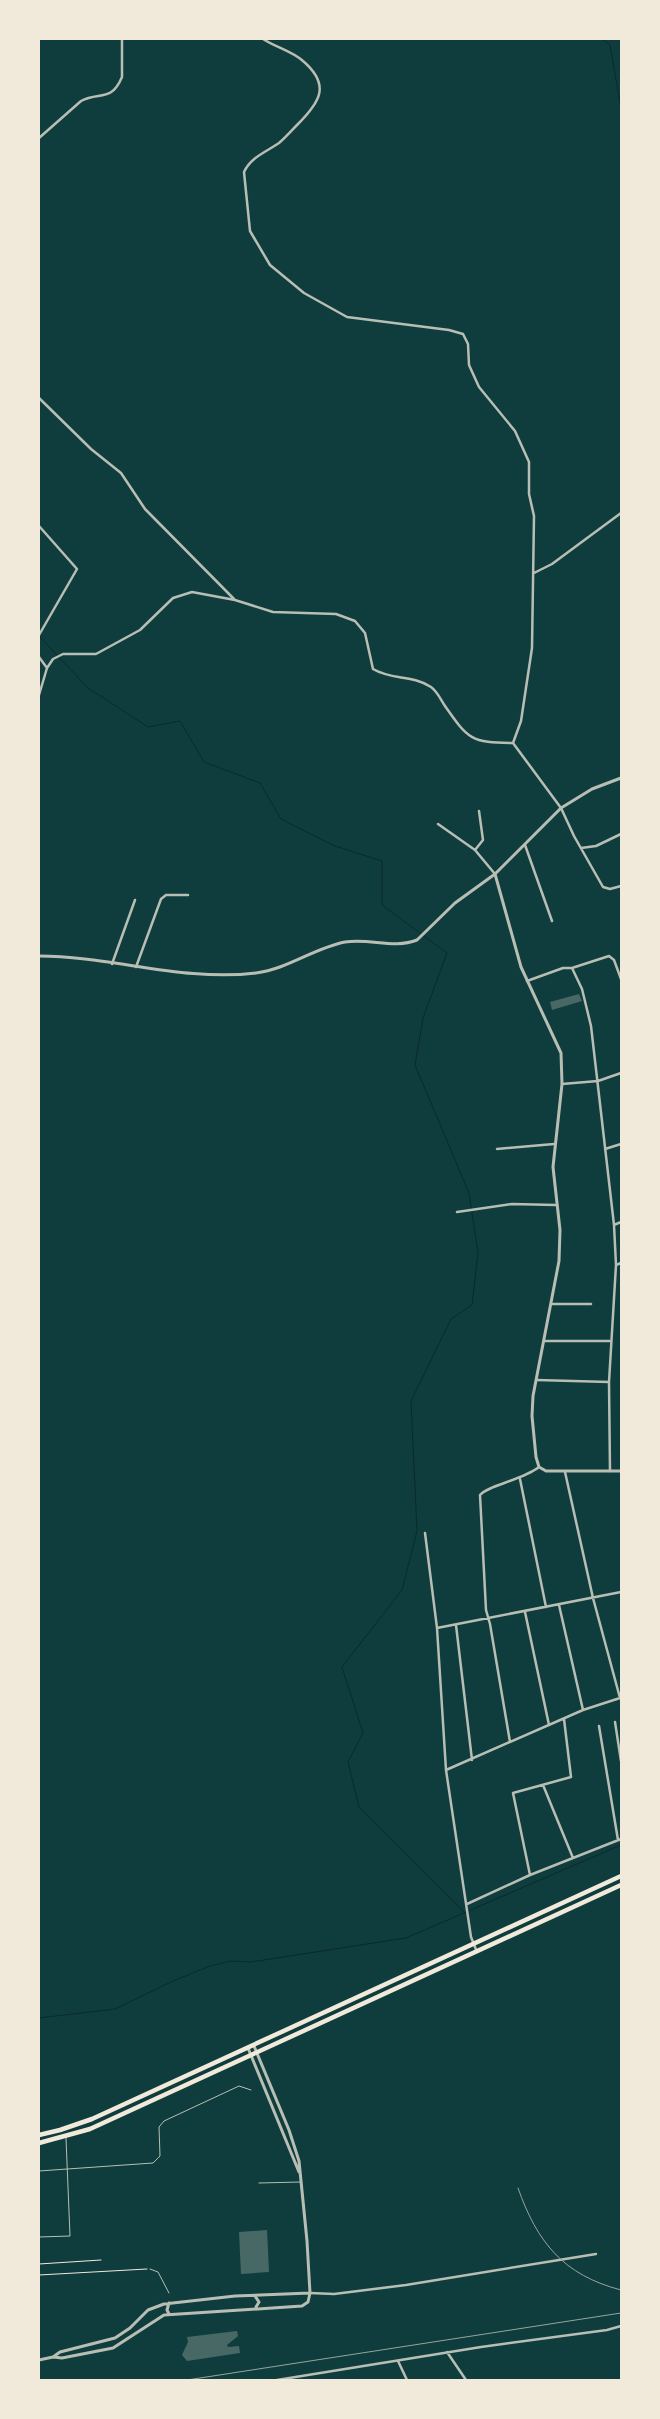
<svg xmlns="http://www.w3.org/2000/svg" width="660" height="2419" font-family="'Noto Sans',sans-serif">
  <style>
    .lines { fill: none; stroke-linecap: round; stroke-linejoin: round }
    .stream { stroke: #0a2a2b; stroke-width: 1 }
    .building { fill: #486865 }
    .path { stroke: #f1e9da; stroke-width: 1 }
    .service { stroke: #b8beb3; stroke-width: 1 }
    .minor { stroke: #b8beb3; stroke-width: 2.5 }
    .tertiary { stroke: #b8beb3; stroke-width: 3 }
    .primary { stroke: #f1e9da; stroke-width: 4.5 }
    .rail { stroke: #97a49c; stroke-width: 1 }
  </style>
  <rect width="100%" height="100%" fill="#0f3d3e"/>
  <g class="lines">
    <path class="stream" d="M602,39L610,45L621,109
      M39,636L88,688L148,727L180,721L204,762L260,783L281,819L335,846L382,861V905L447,953L423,1018L415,1065L469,1193L478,1253L472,1305L451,1319L411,1401L417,1531L402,1590L342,1667L363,1733L348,1762L359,1807L464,1912
      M39,2018L115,2009L173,1981L210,1966L231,1961L251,1962L406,1938L621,1845"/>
  </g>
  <path class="building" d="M579,994L582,1001L552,1010L550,1002Z
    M267,2230L269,2272L241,2274L239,2232Z
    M237,2331L238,2336L227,2345L228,2347L239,2346L240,2353L187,2361L182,2355L188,2342L187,2337Z"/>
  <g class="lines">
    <path class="path" d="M39,2264L101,2260
      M39,2275L147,2269"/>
    <path class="service" d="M39,2171L153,2163L160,2156L159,2127L164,2121L239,2086L251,2090
      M259,2183L301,2182
      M39,2237L70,2236L66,2138
      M150,2269L158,2272L169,2293"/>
    <path class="minor" d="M263,39C275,47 292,51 303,61C331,85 320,102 298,124C292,130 286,137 279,143C266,152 251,157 244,172L250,231L270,265L304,293L347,317L449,330L463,334L468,344L469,365L479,387L515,431L529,462V494L534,516L532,648L521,721L513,743
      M39,138L81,101C99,91 111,103 122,77V39
      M39,398L91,449L121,473L145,509L234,599
      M39,526L77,569L39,635
      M534,573L552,564L621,513
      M39,657L47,668
      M39,695L47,668L53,659L63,654H96L140,630L173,598L192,592L235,600L273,612L336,614L355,621L365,633L373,669C391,680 413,675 431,687C437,691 441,700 445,706C468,739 471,743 513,743L561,808L574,836L603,887L610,889L621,886
      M438,824L475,850L495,874
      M525,845L552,921
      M581,848L596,846L621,834
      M475,850L483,840L479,811
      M112,964L135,900
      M136,967L161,899L166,895H188
      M572,968L609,956L614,960L621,979
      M527,981L563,968H572L582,989L591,1026L614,1225L616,1265L609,1382L610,1471
      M562,1084L598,1081L621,1073
      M497,1149L554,1144
      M605,1149L621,1144
      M457,1212L512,1204L556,1205
      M614,1225L621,1222
      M616,1265L621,1263
      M552,1304H591
      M545,1341H611
      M537,1380L609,1382
      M565,1472L593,1598L620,1698
      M520,1479L546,1607
      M425,1533L437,1628L446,1770L471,1937L477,1952
      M559,1605L583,1710
      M525,1612L549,1725
      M456,1625L472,1760
      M437,1628L621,1592
      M615,1722L621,1761
      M599,1726L618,1840
      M510,1742L490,1624L486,1610L480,1495C488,1485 523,1480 539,1467
      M446,1770L583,1710L620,1698
      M543,1785L573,1858
      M530,1875L513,1793L571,1777L564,1719
      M467,1904L530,1875L621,1839
      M310,2293L334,2294L406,2285L596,2254
      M447,2352L466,2380
      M398,2361L407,2380
      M277,2380L481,2347L607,2330L621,2326"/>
    <path class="tertiary" d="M495,874L521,967L561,1053L562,1084L553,1167L560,1230L559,1261L533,1396L532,1416L536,1457L539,1467L546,1471H621
      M39,956C111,956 183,982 256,973C288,969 314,948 345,942C370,938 394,949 417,940L455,903L495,874L561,808L592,789L621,778
      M248,2048L299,2172
      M255,2296L259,2302L256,2307
      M169,2303L167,2310L169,2314
      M53,2357L62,2358L113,2348L164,2315L302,2306L308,2302L310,2293L307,2241L299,2161L289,2130L254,2046
      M39,2360L53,2357L60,2352L115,2338L130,2328L148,2310L164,2304L235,2296L310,2293"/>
    <path class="primary" d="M39,2135L60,2130L92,2119L621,1876
      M39,2143L90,2129L621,1885"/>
    <path class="rail" d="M518,2188C537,2242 563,2275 621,2290
      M187,2380L621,2313"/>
  </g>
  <rect width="660" height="2419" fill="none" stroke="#f1e9da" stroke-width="80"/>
</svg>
